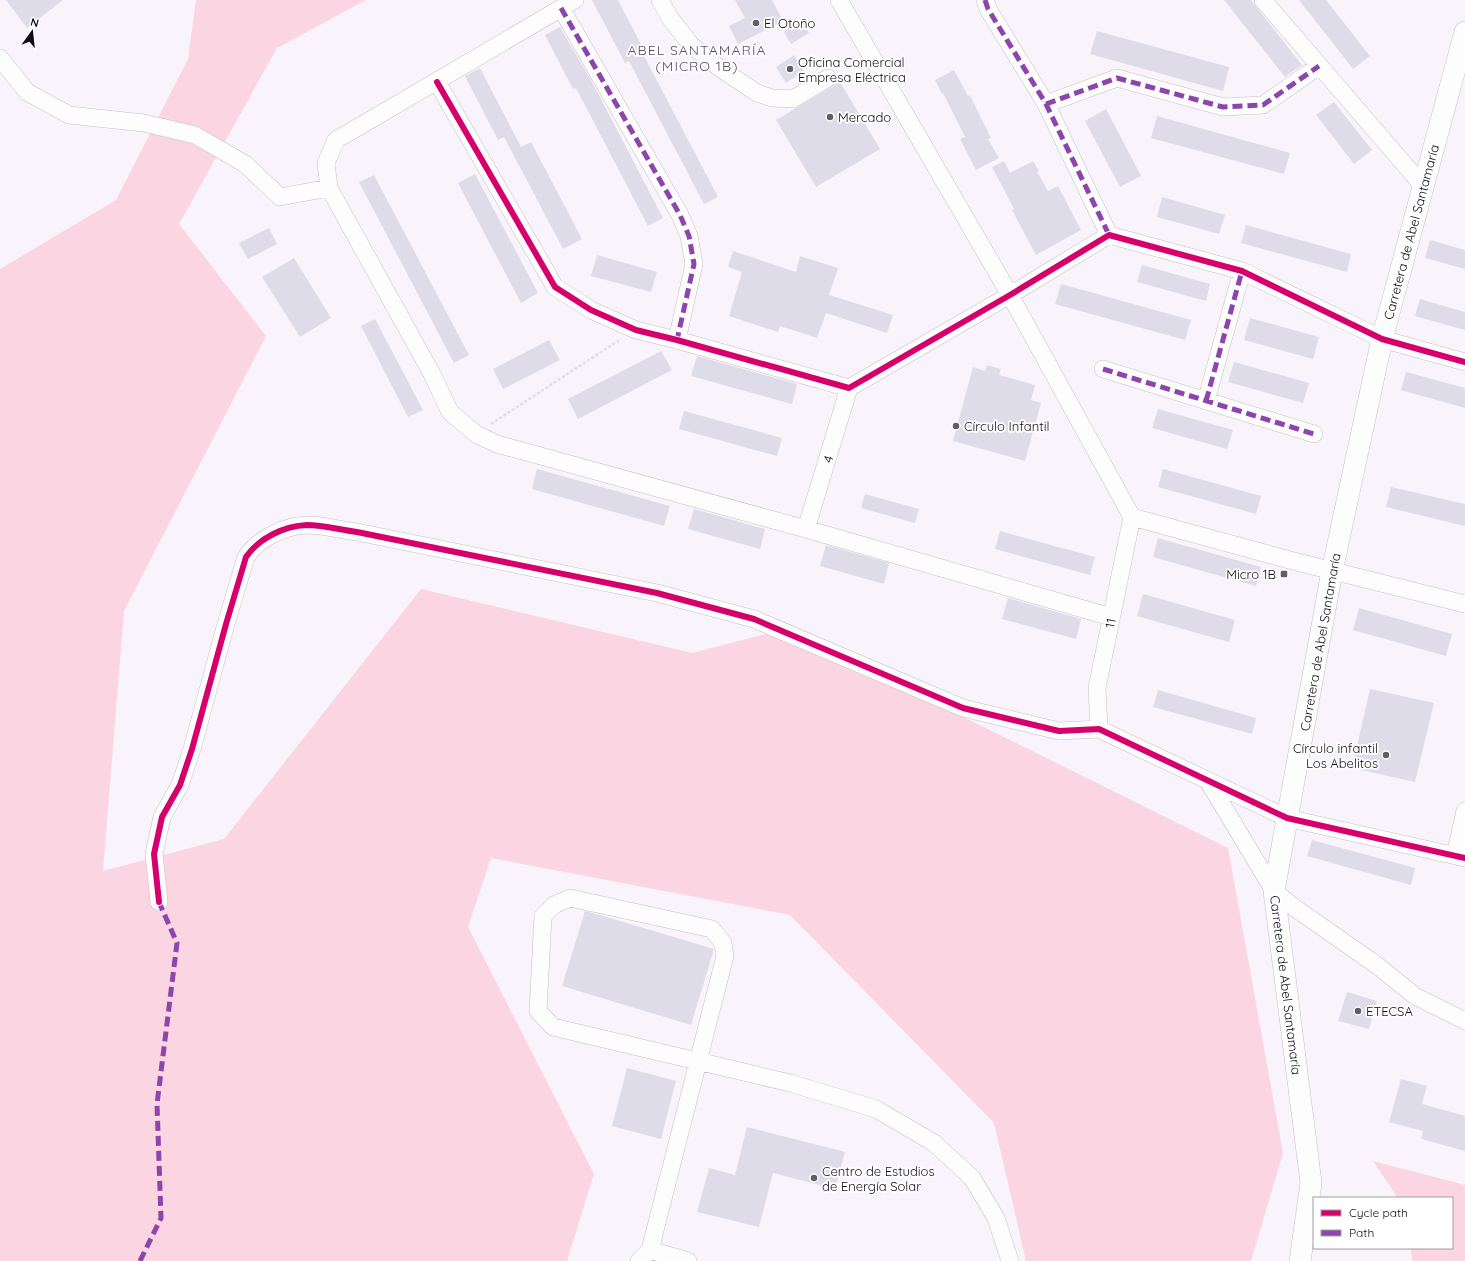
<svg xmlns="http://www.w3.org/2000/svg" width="1465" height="1261" font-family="Quicksand,sans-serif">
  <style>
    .green { fill: #fbd5e1 }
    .building { fill: #dfdce9 }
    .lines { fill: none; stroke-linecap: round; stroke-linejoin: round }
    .minor-casing { stroke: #c4bfc7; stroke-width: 18 }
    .major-casing { stroke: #c4bfc7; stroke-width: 22 }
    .path { stroke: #e0dfe1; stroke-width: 2.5; stroke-dasharray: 3 2; stroke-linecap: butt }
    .minor { stroke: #fefdfe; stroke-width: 17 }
    .major { stroke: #fefdfe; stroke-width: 21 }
    .quiet { stroke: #8e44ad; stroke-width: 5; stroke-dasharray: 10 5; stroke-linecap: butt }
    .cycleway-casing { stroke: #fff; stroke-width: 8 }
    .cycleway { stroke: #d6006c; stroke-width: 6 }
    .poi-dot { fill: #635d66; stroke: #fff; stroke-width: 1.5 }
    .labels { text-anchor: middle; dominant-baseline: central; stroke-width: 3.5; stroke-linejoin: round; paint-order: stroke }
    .poi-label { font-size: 13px; fill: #120c16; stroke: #fff; text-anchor: start }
    .street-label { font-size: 13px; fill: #120c16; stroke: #fff }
    .neighbourhood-label { font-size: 14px; letter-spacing: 1px; fill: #5f4d67; stroke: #fff }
  </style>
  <rect width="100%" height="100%" fill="#f9f4fb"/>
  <path class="green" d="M196,0H366L277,48L179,224L266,336L124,611L103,871L224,839L421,589L692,653L786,629L1228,848L1283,1153L1251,1261H1026L994,1123L790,915L491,858L468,927L594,1174L567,1261H0V269L116,200L188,59Z
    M1373,1161L1465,1185V1261H1412L1411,1248H1452V1198H1398Z"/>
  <path class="building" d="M6,0H63L27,28Z
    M592,0H618L645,52L643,54L718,197L704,204L629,61L625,63Z
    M735,0H772L783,21L738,44L729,26L745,18Z
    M1224,0H1251L1302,65L1285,77Z
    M1299,0H1326L1370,56L1353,69Z
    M802,21L809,33L791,44L784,32Z
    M560,27L591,80L663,218L648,226L576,88L573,89L545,35Z
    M1097,31L1229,67L1223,91L1090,54Z
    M794,55L804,71L786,83L776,67Z
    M480,68L521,147L531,142L582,239L563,249L504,137L498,140L465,76Z
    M954,70L968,96L970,95L991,138L988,139L999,158L976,170L960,139L965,137L943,93L942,94L935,80Z
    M840,82L880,149L816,187L776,120Z
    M1334,102L1372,150L1354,164L1316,115Z
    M1106,109L1141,176L1120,187L1085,121Z
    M1157,116L1290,153L1284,174L1151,138Z
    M1004,161L1010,173L1033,161L1039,171L1037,172L1048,191L1058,186L1081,230L1036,255L1012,210L1014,209L992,167Z
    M475,174L538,293L521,303L458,183Z
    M374,175L469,355L454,363L359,182Z
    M1162,197L1225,215L1219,234L1157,217Z
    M1246,225L1351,254L1347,272L1241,243Z
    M269,228L277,244L248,259L239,243Z
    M1430,240L1465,250V269L1425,258Z
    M733,251L796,272L800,256L838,268L829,295L893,315L887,333L826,313L817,338L780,326L778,332L729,316L742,272L728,267Z
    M597,255L657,272L651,292L591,276Z
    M294,258L331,318L300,337L262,277Z
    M1142,265L1210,284L1206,301L1137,282Z
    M1061,284L1191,320L1185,340L1055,304Z
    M1420,299L1465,312V330L1415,316Z
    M1250,318L1319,337L1313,359L1244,340Z
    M375,319L423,410L408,417L361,326Z
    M549,340L560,360L503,389L493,369Z
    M661,351L672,370L578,419L568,399Z
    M697,356L797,384L792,404L691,376Z
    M1234,362L1309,383L1303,403L1228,382Z
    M987,365L1001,369L999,375L1035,385L1031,400L1041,403L1025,461L953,441L973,367L985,371Z
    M1406,372L1465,388V408L1401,390Z
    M1158,409L1233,430L1227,449L1152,428Z
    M684,411L782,438L777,456L679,429Z
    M537,469L670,506L664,526L532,489Z
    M1163,469L1261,496L1256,514L1158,487Z
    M1391,487L1465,504V526L1386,507Z
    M865,494L919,509L915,523L861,508Z
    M694,509L765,529L760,549L688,529Z
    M1000,531L1095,557L1090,575L995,549Z
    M1158,538L1261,567L1256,586L1153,557Z
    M826,545L889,563L884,584L820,566Z
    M1143,594L1235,620L1229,642L1137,616Z
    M1008,598L1081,619L1076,639L1002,619Z
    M1359,608L1452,634L1446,656L1353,630Z
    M1370,689L1434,703L1415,782L1352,768Z
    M1158,690L1256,718L1252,734L1153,707Z
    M1312,840L1415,868L1411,885L1307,856Z
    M585,911L600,915L714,949L691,1025L562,986Z
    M1347,992L1377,1001L1369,1029L1338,1021Z
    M627,1068L676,1081L661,1139L612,1126Z
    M1401,1079L1427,1086L1422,1104L1465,1116V1151L1421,1139L1423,1131L1389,1122Z
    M747,1127L845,1152L835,1189L773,1173L759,1227L697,1212L709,1168L735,1175Z"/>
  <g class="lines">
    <defs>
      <path id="minor" d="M575,0L336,140L326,163L329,188L432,374L450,412L476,434L497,444L806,529L1111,617
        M660,0L670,18L691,45L718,67L757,93L772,98L793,99L828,78
        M839,0L1010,295L1132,517L1297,562L1465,604
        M985,0L988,9L1046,104L1109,235
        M1263,0L1423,186
        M561,8L680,215L689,236L694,264L677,340
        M0,58L27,92L69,115L144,123L195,135L245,164L280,197L329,188
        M437,82L555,287L591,310L636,330L677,340L849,388L1010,295L1109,235L1242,271L1382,339L1465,362
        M1046,104L1117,78L1223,107L1263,105L1319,66
        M1103,369L1314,434
        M1206,401L1242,271
        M806,529L849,388
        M1099,729L1097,688L1132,517
        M1208,781L1274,891L1295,908L1378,966L1415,996L1465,1021
        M1455,856L1465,811
        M159,902L154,854L162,817L180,785L192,749L226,624L246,557C259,538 284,526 307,525C323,525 341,530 357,532L657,593L754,619L963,708L1059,731L1099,729L1287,818L1465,858
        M650,1250L688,1261
        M639,1261L650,1250L725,956L723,943L712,929L570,898L554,905L543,916L538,1011L553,1027L790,1083L876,1109L934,1143L972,1178L996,1218L1010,1261"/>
      <path id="major" d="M1300,1261L1311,1183L1274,891L1332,571L1382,339L1465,32"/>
    </defs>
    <use href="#minor" class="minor-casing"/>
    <use href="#major" class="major-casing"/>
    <path class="path" d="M491,424L621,339"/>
    <use href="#minor" class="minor"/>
    <use href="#major" class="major"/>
    <path class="quiet" d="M985,0L988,9L1046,104L1109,235
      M561,8L680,215L689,236L694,264L677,340
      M1046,104L1117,78L1223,107L1263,105L1319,66
      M1103,369L1314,434
      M1206,401L1242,271
      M140,1261L161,1218L157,1104L177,943L159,902"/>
    <defs>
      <path id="cycleway" d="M437,82L555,287L591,310L636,330L677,340L849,388L1010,295L1109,235L1242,271L1382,339L1465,362
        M159,902L154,854L162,817L180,785L192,749L226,624L246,557C259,538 284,526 307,525C323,525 341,530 357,532L657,593L754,619L963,708L1059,731L1099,729L1287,818L1465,858"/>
    </defs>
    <use href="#cycleway" class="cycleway-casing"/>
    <use href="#cycleway" class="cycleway"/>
  </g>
  <g class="poi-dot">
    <circle cx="756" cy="23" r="4"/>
    <circle cx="790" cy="69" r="4"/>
    <circle cx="830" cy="117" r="4"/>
    <circle cx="956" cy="426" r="4"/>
    <rect x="1280" y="570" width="8" height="8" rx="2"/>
    <circle cx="1386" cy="755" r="4"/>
    <circle cx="1358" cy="1011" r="4"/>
    <circle cx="814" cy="1178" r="4"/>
  </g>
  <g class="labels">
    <g class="poi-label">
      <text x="764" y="23">El Otoño</text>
      <text x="798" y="62">Oficina Comercial<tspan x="798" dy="15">Empresa Eléctrica</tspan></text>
      <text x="838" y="117">Mercado</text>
      <text x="964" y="426">Círculo Infantil</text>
      <text x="1276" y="574" text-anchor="end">Micro 1B</text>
      <text x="1378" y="748" text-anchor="end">Círculo infantil<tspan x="1378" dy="15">Los Abelitos</tspan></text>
      <text x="1366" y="1011">ETECSA</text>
      <text x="822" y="1171">Centro de Estudios<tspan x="822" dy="15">de Energía Solar</tspan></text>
    </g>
    <g class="street-label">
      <text transform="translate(1411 232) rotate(-75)">Carretera de Abel Santamaría</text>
      <text transform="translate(828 459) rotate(-73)">4</text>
      <text transform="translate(1110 623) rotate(-79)">11</text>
      <text transform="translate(1320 642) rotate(-80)">Carretera de Abel Santamaría</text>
      <text transform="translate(1286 985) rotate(83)">Carretera de Abel Santamaría</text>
    </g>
    <g class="neighbourhood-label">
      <text x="697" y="50">ABEL SANTAMARÍA<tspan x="697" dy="16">(MICRO 1B)</tspan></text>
    </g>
  </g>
  <rect x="1313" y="1197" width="140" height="52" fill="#ffffff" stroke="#a09ea2"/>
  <rect x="1321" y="1210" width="20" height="6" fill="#d6006c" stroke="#a09ea2"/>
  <text x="1349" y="1217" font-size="12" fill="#120c16">Cycle path</text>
  <rect x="1321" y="1230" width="20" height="6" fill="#8e44ad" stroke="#a09ea2"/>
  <text x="1349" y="1237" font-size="12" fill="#120c16">Path</text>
  <g transform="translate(32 32) rotate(15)" stroke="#ffffff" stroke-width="3" paint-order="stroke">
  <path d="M0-3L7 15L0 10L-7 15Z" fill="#120c16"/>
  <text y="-6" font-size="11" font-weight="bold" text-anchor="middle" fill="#120c16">N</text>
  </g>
</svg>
